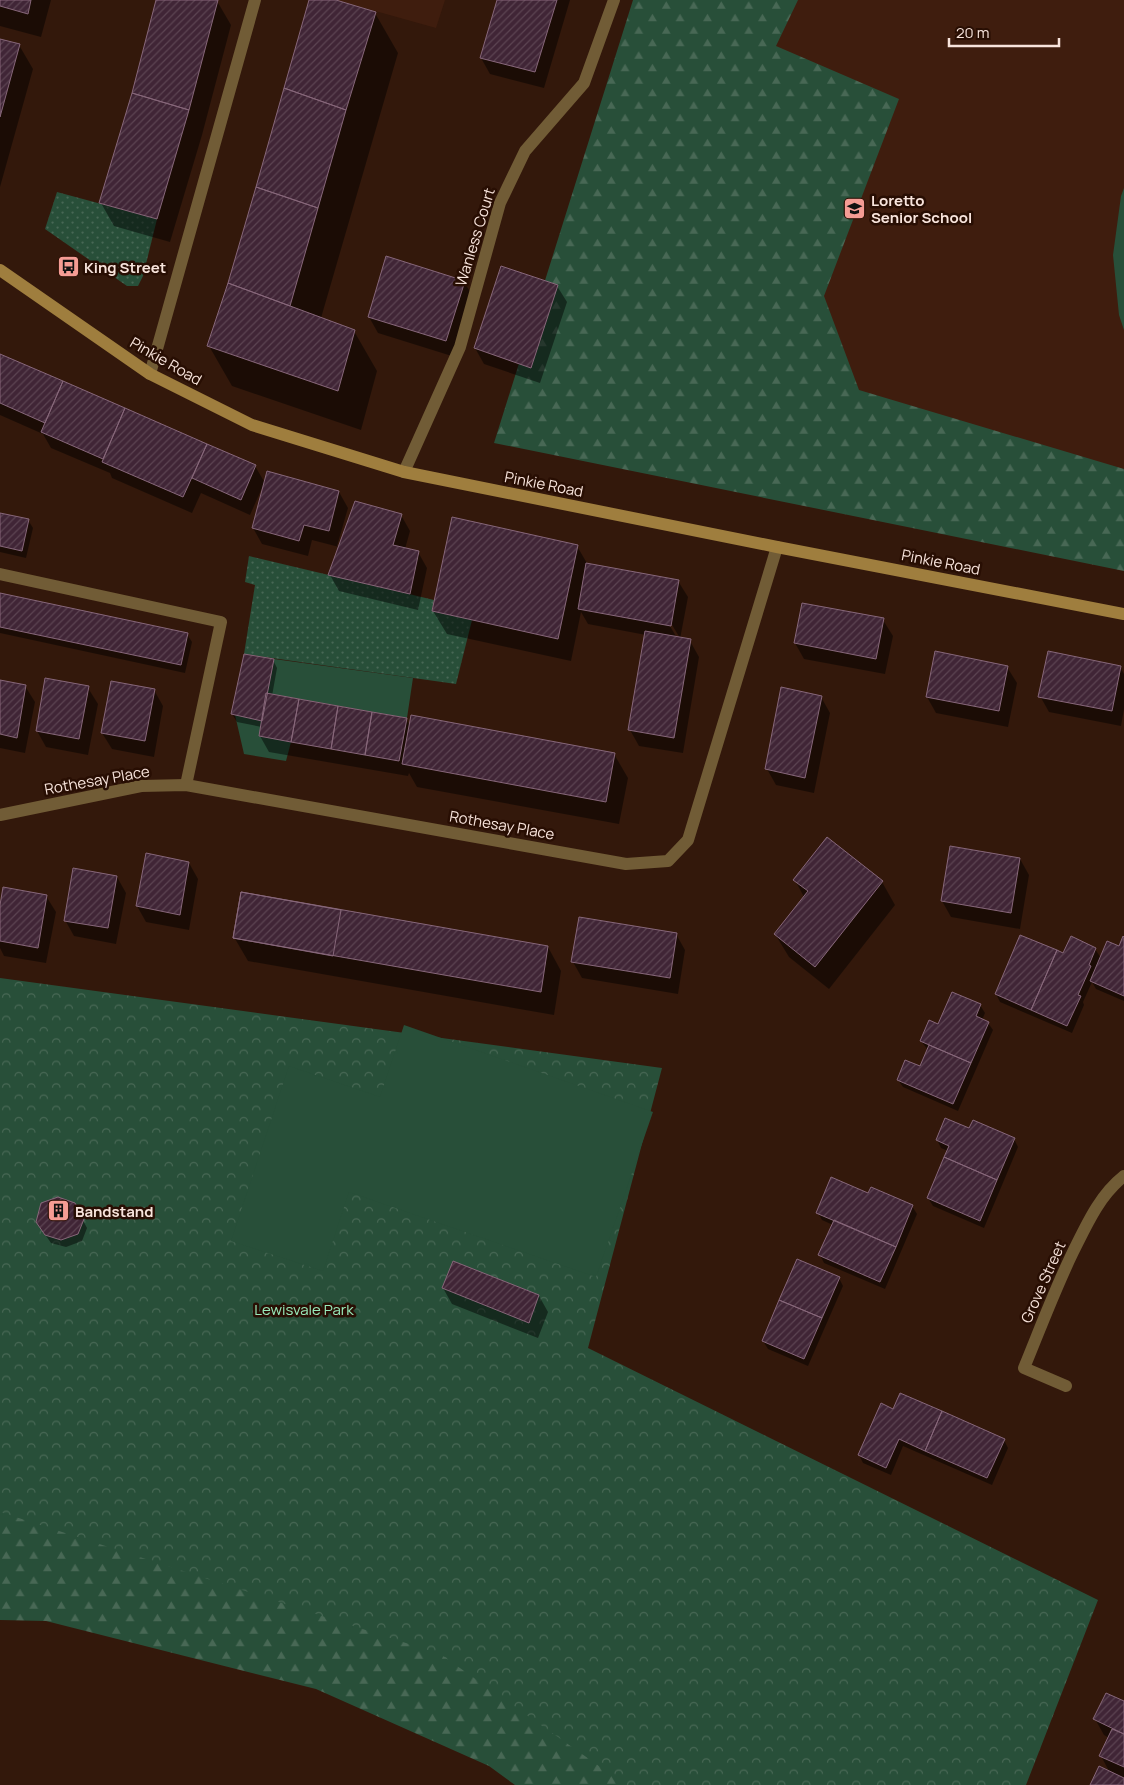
<svg xmlns="http://www.w3.org/2000/svg" width="1124" height="1785" font-family="Manrope,sans-serif">
  <style>
    .built { fill: #3f1d0e }
    .grass { fill: url(#grass-dots) }
    .forest { fill: url(#forest-firs) }
    .park { fill: url(#park-crowns) }
    .garden { fill: #284f39 }
    .shadow { fill: #0007; fill-rule: evenodd }
    .building { fill: url(#building-hatch); stroke: #87677a }
    .lines { fill: none; stroke-linecap: round; stroke-linejoin: round }
    .lane { stroke: #715c36; stroke-width: 12 }
    .street { stroke: #715c36; stroke-width: 12 }
    .secondary { stroke: #9f7e3e; stroke-width: 12 }
    .labels { text-anchor: middle; dominant-baseline: central; stroke-width: 5; stroke-linejoin: round; paint-order: stroke }
    .poi-label { font-size: 15px; font-weight: bold; fill: #f8e4dc; stroke: #280e03; text-anchor: start }
    .street-label { font-size: 15px; fill: #f8e4dc; stroke: #280e03 }
    .park-label { font-size: 15px; fill: #98eaba; stroke: #280e03 }
  </style>
  <defs>
    <pattern id="grass-dots" width="8" height="8" patternUnits="userSpaceOnUse" patternTransform="scale(1.25)"><rect width="8" height="8" fill="#284f39"/><path d="M2 2h.1M6 6h.1" fill="none" stroke="#486855" stroke-width="1.8" stroke-linecap="round"/></pattern>
    <pattern id="forest-firs" width="22" height="20" patternUnits="userSpaceOnUse" patternTransform="scale(1.25)"><rect width="22" height="20" fill="#284f39"/><path d="M5 1l3.5 6h-7zM16 11l3.5 6h-7z" fill="#486855"/></pattern>
    <pattern id="park-crowns" width="20" height="18" patternUnits="userSpaceOnUse" patternTransform="scale(1.25)"><rect width="20" height="18" fill="#284f39"/><path d="M2 6a3 3 0 1 1 6 0M12 15a3 3 0 1 1 6 0" fill="none" stroke="#486855"/></pattern>
    <pattern id="building-hatch" width="6" height="6" patternUnits="userSpaceOnUse" patternTransform="scale(1.25)"><rect width="6" height="6" fill="#402536"/><path d="M-1 1l2-2M0 6l6-6M5 7l2-2" fill="none" stroke="#5c4452"/></pattern>
  </defs>
  <rect width="100%" height="100%" fill="#33180b"/>
  <path class="built" d="M336,0H445L436,28Z
    M652,0H1124V540L522,419Z"/>
  <path class="grass" d="M57,192L157,219L143,276L138,286H127L45,229Z
    M249,556L434,600L432,611L472,620L456,684L244,654L255,585L245,582Z"/>
  <path class="forest" d="M633,0H798L776,46L899,99L824,296L859,390L1124,469V571L494,443Z
    M0,1318L795,1785H515L489,1766L316,1689L46,1621L0,1620Z"/>
  <path class="park" d="M0,978L662,1068L588,1348L1098,1600L1026,1785H626L440,1654L0,1512Z"/>
  <path class="garden" d="M1124,188V330L1119,315L1113,255L1121,196Z
    M274,659L413,678L407,718L266,693Z
    M235,715L262,721L259,736L291,742L286,761L244,754Z
    M404,1025L653,1112L596,1277L349,1192L323,1271L231,1241L289,1066L380,1097Z"/>
  <path class="shadow" d="M0,0H51L41,37L0,26Z
    M157,0L217,1L231,25L202,135L170,242L114,226L101,203L133,94Z
    M310,0H331L375,13L398,53L321,318L354,331L377,371L361,430L232,386L209,346L229,283Z
    M498,0H570L544,88L490,74L481,58Z
    M0,40L19,45L33,69L0,187Z
    M464,282L474,298L455,357L378,333L369,317Z
    M557,286L567,302L540,383L484,364L475,348Z
    M0,355L255,466L265,483L339,492L348,508L337,546L339,547L401,515L410,531L405,549L418,552L427,568L418,610L339,591L330,575L339,547L312,540L308,556L262,544L253,528L264,489L262,488L250,515L201,493L192,513L112,478L110,473L51,448L43,434L0,415Z
    M0,514L28,520L33,528L26,558L0,552Z
    M577,546L588,565L678,581L688,597L680,639L690,641L699,657L683,753L639,746L630,730L646,635L588,624L581,612L571,661L447,634L433,611ZM669,620L680,638H677L667,621Z
    M0,594L187,634L192,642L185,673L0,633Z
    M883,620L893,636L885,674L804,659L795,643Z
    M245,655L273,660L277,668L272,696L406,719L410,726L614,754L628,778L619,824L417,787L409,773L408,776L269,752L260,736L262,727L237,722L232,714Z
    M1007,667L1017,683L1008,727L936,713L927,697Z
    M1120,667L1124,674V709L1121,726L1049,712L1040,696Z
    M0,681L25,686L35,702L25,753L0,748Z
    M88,688L98,704L88,755L46,747L37,731Z
    M154,690L163,706L154,757L112,749L102,733Z
    M821,697L830,713L814,793L776,785L767,769Z
    M1020,859L1029,875L1020,929L951,917L942,901Z
    M189,863L198,879L189,930L146,922L137,906Z
    M117,877L126,893L116,944L74,936L65,920Z
    M795,880L882,882L895,905L829,989L789,957L775,934L804,897Z
    M46,896L56,912L46,963L4,956L0,948V912Z
    M676,934L685,950L678,994L582,978L573,962Z
    M234,937L548,947L561,971L554,1015L248,961Z
    M1124,938V1001L1096,989L1092,982L1083,1002L1084,1005L1072,1033L1000,1002L996,994L1064,955L1095,949L1101,958L1119,948Z
    M980,1005L985,1013L982,1020L988,1023L993,1030L958,1111L903,1087L898,1080L920,1068L928,1050L921,1041L938,1026Z
    M970,1130L1014,1139L1018,1147L984,1228L933,1206L928,1198L948,1151L941,1148L937,1140Z
    M869,1194L912,1206L917,1214L885,1289L824,1263L820,1255L833,1225L822,1220L818,1213Z
    M74,1204L87,1228L82,1241L66,1247L51,1243L42,1230Z
    M839,1278L843,1286L808,1366L768,1349L763,1341Z
    M443,1288L539,1296L548,1312L538,1338L452,1304Z
    M894,1411L1004,1440L1008,1448L992,1485L903,1446L891,1475L863,1463L859,1455Z
    M1124,1703V1785H1092L1110,1773L1101,1756L1109,1738L1104,1735L1095,1719Z"/>
  <path class="building" d="M0,0H31L28,14L0,6Z
    M156,0H218L189,110L132,93Z
    M309,0H336L376,12L346,110L284,88Z
    M497,0H557L535,72L480,58Z
    M0,39L20,44L0,117Z
    M284,88L346,110L318,208L256,187Z
    M132,93L189,110L157,219L99,203Z
    M256,187L318,208L290,306L228,283Z
    M386,256L465,281L446,341L368,317Z
    M501,266L558,285L531,368L474,348Z
    M228,283L355,330L338,391L207,346Z
    M0,354L63,381L45,423L0,403Z
    M63,381L125,408L103,459L41,432Z
    M125,408L207,444L183,497L102,462Z
    M207,444L256,465L241,500L192,478Z
    M267,471L339,491L329,531L304,525L299,541L252,528Z
    M355,501L402,514L393,545L419,551L410,594L328,575Z
    M0,513L29,519L22,551L0,546Z
    M452,517L578,545L558,639L432,611Z
    M586,563L679,580L671,626L578,609Z
    M0,593L188,633L181,665L0,627Z
    M802,603L884,618L876,659L794,643Z
    M645,631L691,639L674,738L628,730Z
    M935,651L1008,666L999,711L926,697Z
    M1048,651L1121,666L1112,711L1038,697Z
    M244,654L274,659L262,721L231,714Z
    M45,678L89,686L79,739L36,731Z
    M0,680L26,685L17,738L0,734Z
    M111,681L155,689L145,741L101,733Z
    M781,687L822,696L805,778L765,769Z
    M266,693L299,699L291,742L259,736Z
    M299,699L338,706L331,749L291,742Z
    M338,706L372,712L365,755L331,749Z
    M372,712L407,718L399,761L365,755Z
    M411,715L615,753L606,802L402,764Z
    M827,837L883,881L815,967L774,934L808,891L793,880Z
    M950,846L1020,858L1011,913L941,901Z
    M146,853L189,862L180,915L136,906Z
    M73,868L117,876L108,928L64,921Z
    M3,887L47,895L38,948L0,941V905Z
    M241,892L548,946L541,992L233,938Z
    M241,892L341,910L333,956L233,938Z
    M579,917L677,933L670,978L571,962Z
    M1020,935L1057,950L1031,1010L995,994Z
    M1071,936L1096,948L1089,965L1091,966L1078,995L1081,996L1067,1026L1031,1010L1057,950L1063,953Z
    M1123,936L1124,937V996L1090,981L1107,941L1119,946Z
    M952,992L981,1004L976,1016L989,1022L971,1063L920,1041L929,1020L938,1024Z
    M929,1045L971,1063L953,1104L897,1080L905,1060L920,1066Z
    M945,1118L969,1128L973,1120L1015,1138L997,1180L944,1157L949,1146L936,1140Z
    M944,1157L997,1180L980,1221L927,1198Z
    M831,1177L868,1193L871,1187L913,1205L896,1247L816,1213Z
    M58,1197L75,1203L84,1219L78,1234L61,1240L45,1235L36,1222L41,1203Z
    M834,1220L896,1247L880,1282L818,1255Z
    M797,1259L840,1277L822,1318L779,1300Z
    M453,1261L539,1295L529,1323L442,1288Z
    M779,1300L822,1318L804,1359L762,1341Z
    M900,1393L942,1411L925,1451L899,1439L886,1468L858,1455L881,1403L893,1409Z
    M942,1411L1005,1439L987,1478L925,1451Z
    M1106,1693L1124,1701V1734L1093,1719Z
    M1112,1729L1124,1734V1767L1099,1756Z
    M1099,1766L1124,1778V1785H1090Z"/>
  <g class="lines">
    <path class="lane" d="M0,574L221,622L186,785"/>
    <path class="street" d="M150,374L255,0
      M404,472L460,347L500,203L525,151L584,83L614,0
      M0,815L141,786L186,785L626,864L668,861L688,840L777,547
      M1066,1386L1024,1368C1040,1329 1055,1289 1073,1252C1087,1224 1099,1196 1124,1176"/>
    <path class="secondary" d="M0,270L150,374L252,425L404,472L777,547L1124,614"/>
  </g>
  <defs>
    <symbol id="school-square" viewBox="-11 -11 22 22"><rect x="-9" y="-9" width="18" height="18" rx="4" fill="#f59c94" stroke="#280e03"/><path d="M0-5L7-2L0 1L-7-2ZM-4 1L0 2.5L4 1V4Q0 6-4 4Z" fill="#111"/></symbol>
    <symbol id="bus-square" viewBox="-11 -11 22 22"><rect x="-9" y="-9" width="18" height="18" rx="4" fill="#f59c94" stroke="#280e03"/><path d="M-5-6H5V4H4V6H2V4H-2V6H-4V4H-5ZM-3.5-4V0h7V-4ZM-3.5 1.2v1.5H-2V1.2ZM2 1.2v1.5H3.5V1.2Z" fill="#111"/></symbol>
    <symbol id="building-square" viewBox="-11 -11 22 22"><rect x="-9" y="-9" width="18" height="18" rx="4" fill="#f59c94" stroke="#280e03"/><path d="M-4-6H4V6H1V3H-1V6H-4ZM-2.5-4.3h1.7v1.8h-1.7ZM.8-4.3h1.7v1.8H.8ZM-2.5-1h1.7V.8h-1.7ZM.8-1h1.7V.8H.8Z" fill="#111"/></symbol>
  </defs>
  <g fill-rule="evenodd">
    <use href="#school-square" x="842" y="196" width="25" height="25"/>
    <use href="#bus-square" x="56" y="254" width="25" height="25"/>
    <use href="#building-square" x="46" y="1198" width="25" height="25"/>
  </g>
  <g class="labels">
    <g class="poi-label">
      <text x="871" y="200">Loretto<tspan x="871" dy="17">Senior School</tspan></text>
      <text x="84" y="267">King Street</text>
      <text x="75" y="1211">Bandstand</text>
    </g>
    <g class="street-label">
      <text transform="translate(475 237) rotate(-73)">Wanless Court</text>
      <text transform="translate(166 361) rotate(30)">Pinkie Road</text>
      <text transform="translate(544 484) rotate(11)">Pinkie Road</text>
      <text transform="translate(941 562) rotate(11)">Pinkie Road</text>
      <text transform="translate(97 780) rotate(-10)">Rothesay Place</text>
      <text transform="translate(502 825) rotate(10)">Rothesay Place</text>
      <text transform="translate(1043 1282) rotate(-66)">Grove Street</text>
    </g>
    <g class="park-label">
      <text x="304" y="1309">Lewisvale Park</text>
    </g>
  </g>
  <path d="M949 38v8h110v-8" fill="none" stroke="#f8e4dc" stroke-width="2.5"/>
  <text x="956" y="38" font-size="15" fill="#f8e4dc" stroke="#280e03" stroke-width="4" paint-order="stroke">20 m</text>
</svg>
